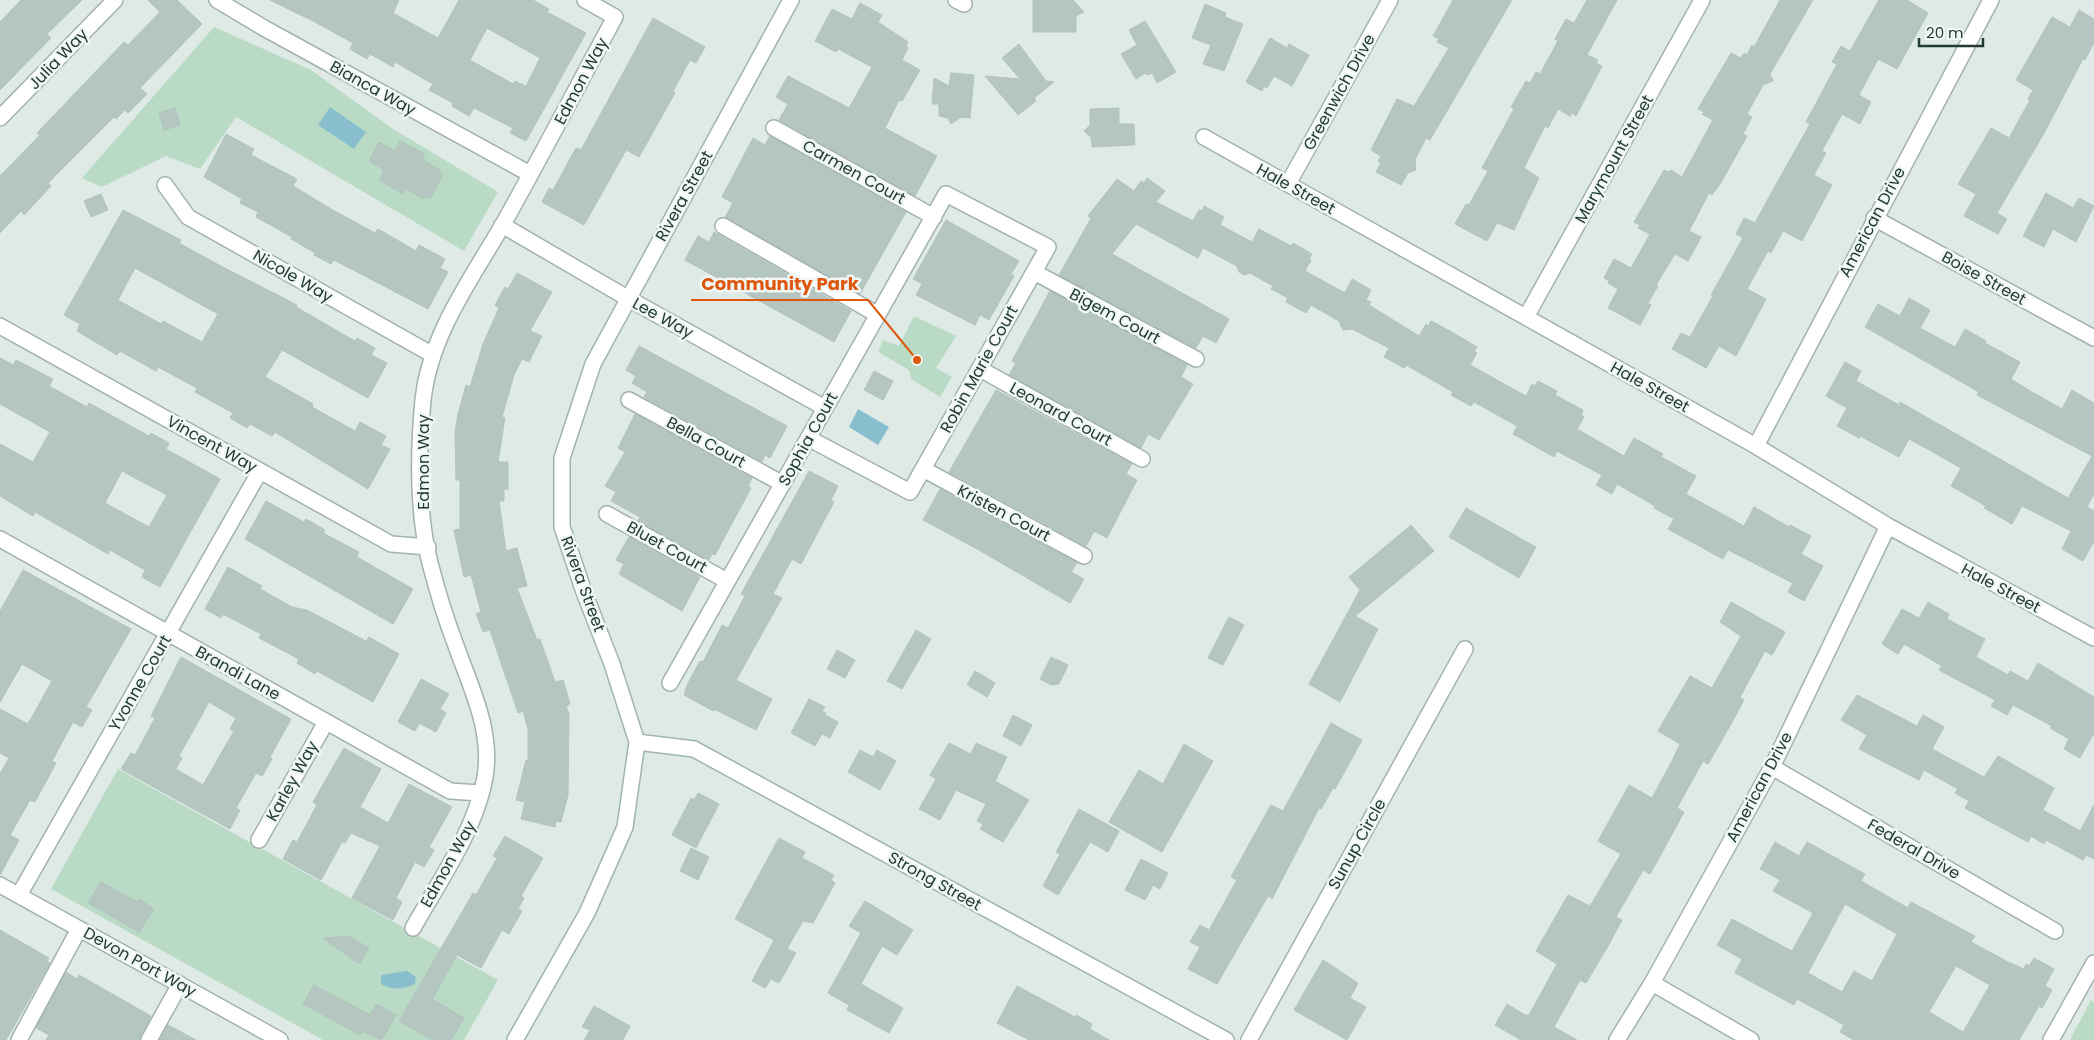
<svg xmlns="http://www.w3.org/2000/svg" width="2094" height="1040" font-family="Poppins,sans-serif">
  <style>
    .green { fill: #b9dbc5 }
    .water { fill: #88bece }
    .building { fill: #b5c5bf; stroke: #b2c3be; fill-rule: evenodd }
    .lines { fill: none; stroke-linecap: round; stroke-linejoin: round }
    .street-casing { stroke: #a2b2ad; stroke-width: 18 }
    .secondary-casing { stroke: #9fb5af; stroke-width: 18 }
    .street { stroke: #fff; stroke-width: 15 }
    .secondary { stroke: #fff; stroke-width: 15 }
    .labels { text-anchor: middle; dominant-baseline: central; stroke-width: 5; stroke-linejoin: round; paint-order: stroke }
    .street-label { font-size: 16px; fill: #213a35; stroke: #f0f7f4 }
    .leader { fill: none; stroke: #de570e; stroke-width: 2 }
    .callout-dot { fill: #de570e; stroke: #f0f7f4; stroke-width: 2 }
    .callout-label { font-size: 18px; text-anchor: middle; font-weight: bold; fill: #de570e; stroke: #f0f7f4; stroke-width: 5; stroke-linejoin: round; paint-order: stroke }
  </style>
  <rect width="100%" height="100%" fill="#dfeae6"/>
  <path class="green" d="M214,27L311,70L393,129L498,192L464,251L236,117L200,169L166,156L102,187L82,178Z
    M914,316L956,336L936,368L952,377L940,397L911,379L909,370L878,352L883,340L899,346Z
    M118,769L498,980L464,1040H323L51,889Z
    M2091,1000L2094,1002V1040H2070Z"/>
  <path class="water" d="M330,107L366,132L354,149L318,125Z
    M858,409L889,427L878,445L849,427Z
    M407,971L416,977L415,984C404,989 392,991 381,984V975Z"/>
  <path class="building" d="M21,0H82L47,34L51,38L0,90V22Z
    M148,0H177L202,24L140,88L147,94L128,113L125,110L116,119L114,117L48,183L51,186L24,215L21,211L0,233V176L40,135L37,133L124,42L128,45L160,12Z
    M270,0H399L393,13L438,38L459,0H533L549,9L547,12L586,33L526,141L510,133L513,128L474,108L469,116L452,106L453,103L429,90L433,84L395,62L393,67L370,54L367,59L350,49L353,43L315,22ZM487,28L540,58L526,86L515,81L513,84L470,60Z
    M1033,0H1073L1084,12L1076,16V32H1033Z
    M1453,0H1512L1430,140L1426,138L1415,160L1416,170L1408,173L1401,185L1376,172L1381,163L1378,161L1381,156L1371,150L1397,99L1414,106L1449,48L1437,42L1439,39L1433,36Z
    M1587,0H1617L1587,55L1598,60L1596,63L1602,66L1576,116L1572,113L1570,116L1558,109L1548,128L1545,126L1524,168L1539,178L1514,230L1497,223L1487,241L1455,224L1466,204L1469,205L1488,171L1482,168L1514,109L1511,107L1526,81L1530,83L1536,72L1540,74L1558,41L1555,39L1566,19L1574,23Z
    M1780,0H1813L1770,74L1773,81L1763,85L1747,114L1752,117L1743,134L1747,136L1720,184L1712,195L1709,193L1689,231L1701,237L1688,261L1675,254L1656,285L1658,286L1648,303L1651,305L1640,325L1608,308L1618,289L1608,283L1609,281L1604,278L1614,259L1631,268L1650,234L1638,228L1640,225L1634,222L1664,170L1669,172L1671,170L1682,177L1713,120L1702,114L1704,112L1698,109L1731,53L1741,58L1744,53L1747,55L1752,45L1754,47Z
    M1879,0H1907L1928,13L1897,69L1878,59L1859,95L1871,102L1860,124L1842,114L1822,151L1826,153L1814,175L1832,185L1802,241L1783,231L1771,253L1768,251L1747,289L1766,299L1736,356L1719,346L1706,368L1672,349L1681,333L1690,337L1713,296L1711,295L1743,238L1736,234L1744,218L1755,223L1769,197L1810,124L1806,122L1837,64L1832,62L1841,46L1850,51Z
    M860,3L882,15L878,22L908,42L906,47L908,48L902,60L920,70L902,101L899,100L885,128L937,156L915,196L779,120L788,104L776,97L788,76L849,108L872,67L838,49L836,52L815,41L832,9L852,19Z
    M1205,4L1226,13L1225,17L1243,24L1224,71L1203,64L1211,45L1192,38Z
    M2079,10L2094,19V43L2085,60L2083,59L2043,135L1997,213L2007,219L1998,234L1964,216L1976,194L1958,184L1991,128L2009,138L2030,100L2028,99L2033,90L2016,80L2052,17L2070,27Z
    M653,18L705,47L696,63L690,60L673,91L675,93L639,157L626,150L584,225L542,202L549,188L553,190L576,148L581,150Z
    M1145,21L1176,72L1157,83L1152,73L1147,75L1145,73L1136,79L1121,54L1137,45L1129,30Z
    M1270,38L1287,48L1289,44L1309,55L1292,86L1274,76L1267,88L1264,86L1262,91L1246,82Z
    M1019,44L1046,81L1054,82L1034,98L1036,101L1018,115L985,76L1020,79L1002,58Z
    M951,73L974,75L970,118L961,117L951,124L948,118L939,116V104H932L934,78L949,86Z
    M175,108L180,125L164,130L159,113Z
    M1119,108V124H1134L1135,145L1092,147L1091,137L1084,131L1090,125V109Z
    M226,134L254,149L251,155L297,179L293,186L331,209L375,233L378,229L416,251L419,245L445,259L440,268L448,272L428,309L334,260L331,264L314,255L315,253L291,239L292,237L256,217L258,212L240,203L242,199L204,177Z
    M770,136L906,212L860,294L725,217L733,203L722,197L753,138L765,145Z
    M400,141L425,154L422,159L440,170L439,172L443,175L430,199L426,196L424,199L406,189L403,194L379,180L384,170L369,161L379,142L395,151Z
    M1147,178L1165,191L1156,202L1193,221L1199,210L1202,211L1204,206L1224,217L1220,225L1252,242L1259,229L1291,246L1293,243L1312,254L1309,259L1311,260L1305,271L1345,293L1352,279L1371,290L1366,300L1371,302L1369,305L1419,336L1426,324L1428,326L1431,321L1450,331L1477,347L1474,351L1477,353L1470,365L1526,396L1532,384L1535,386L1538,381L1557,391L1555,395L1583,410L1581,415L1584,417L1577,429L1624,456L1634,438L1663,454L1661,457L1696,476L1686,494L1744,526L1754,507L1789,527L1790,525L1811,536L1801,554L1823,566L1804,601L1788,592L1793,583L1728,550L1723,559L1668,529L1674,519L1654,508L1655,506L1617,484L1612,494L1596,485L1602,475L1557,451L1554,457L1513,434L1517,426L1474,402L1471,406L1451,395L1453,392L1406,365L1404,368L1384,357L1389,348L1352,329L1343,330L1339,321L1311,305L1306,313L1286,302L1288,298L1271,289L1273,286L1250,273L1244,275L1239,272L1237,266L1203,248L1198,258L1136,224L1112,254L1229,319L1216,343L1203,336L1196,348L1059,275L1091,218L1088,216L1117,179L1134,191L1141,181L1144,183Z
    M2046,193L2073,208L2079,198L2094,206L2076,242L2053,229L2044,247L2023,236Z
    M101,194L108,210L91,217L84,201Z
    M123,210L181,240L179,243L219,265L297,305L296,307L355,341L357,338L375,348L371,355L387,363L368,398L282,350L265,377L313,404L312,407L355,431L360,422L386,436L381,445L390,449L368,489L275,432L272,436L250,424L247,428L230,418L233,413L195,392L197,388L158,367L156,371L120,351L117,355L77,331L80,324L64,315ZM135,268L218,314L202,342L163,321L161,324L118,300Z
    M946,220L1019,261L1011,274L1014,276L989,320L980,315L975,325L916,295L922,284L913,279Z
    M714,232L851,311L834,342L685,260L698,236L709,242Z
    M517,273L552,292L530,331L542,336L529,362L522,359L514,375L502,417L505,418L498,462H508V489H504V501H499L506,551L517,548L527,586L517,588L537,640L540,639L555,682L563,680L570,704L566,706L569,714L568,795L561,822L556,821L555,827L521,819L525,802L516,800L526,760H528V729L523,711L518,713L490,630L483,632L476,614L481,612L471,575L464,577L454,530L460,529V480H456L455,432L458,414L466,385L470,387L483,344L499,308L495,305L505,287L508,289Z
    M1050,291L1187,365L1181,377L1193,384L1159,440L1148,434L1141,448L1009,375L1016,363L1012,361Z
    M1909,298L1930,310L1920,328L1955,347L1965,329L1986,341L1985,343L2020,362L2011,379L2027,389L2062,409L2072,390L2094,403V494L2087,507L2094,511V541L2083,561L2062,549L2071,531L2022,506L2012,524L1984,508L1986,506L1951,486L1961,468L1922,446L1909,439L1899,457L1860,436L1859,438L1837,426L1847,408L1826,396L1845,362L1861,371L1856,381L1899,405L1900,402L2068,498L2092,456L1977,395L1979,392L1865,327L1878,304L1900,316Z
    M639,346L787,426L770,458L765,455L762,462L644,397L647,392L632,383L636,376L626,370Z
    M0,358L13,365L16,360L53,379L49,386L87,407L89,403L149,436L151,433L169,443L166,449L220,479L160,587L142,577L145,570L110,550L108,554L35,512L33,516L0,496V444L33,462L50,432L0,404ZM122,471L167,495L149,527L105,503Z
    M874,371L893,381L883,400L864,390Z
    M996,390L1132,464L1126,474L1137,480L1107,538L1094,531L1086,546L949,472Z
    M635,414L752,478L748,487L751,488L715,555L712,554L709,560L638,521L640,517L611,501L616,492L605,486L625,452L618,448Z
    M809,471L838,486L831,500L834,502L801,564L792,559L773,594L782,598L736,680L772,699L756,730L714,709L713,711L684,695L687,685L700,661L703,662L722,625L728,628L745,596L741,594Z
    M940,489L1077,563L1071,572L1084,579L1070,603L979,550L923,520Z
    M266,501L304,522L306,519L325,530L323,533L359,552L357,557L413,589L393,624L245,539Z
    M1466,508L1536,547L1519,578L1449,537Z
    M1411,525L1434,551L1355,616L1378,629L1340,702L1309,684L1360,590L1349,577Z
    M629,537L700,577L682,611L619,574L624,564L616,560Z
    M228,567L262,586L260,589L292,607L307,610L366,641L369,637L399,654L373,702L317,671L315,674L297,663L299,659L259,638L261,634L223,614L221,618L205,609Z
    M23,570L131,629L86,707L92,710L82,727L73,722L52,761L56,763L35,802L30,800L10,835L19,840L0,875V774L9,758L0,753V709L28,724L52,681L22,664L0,702V611Z
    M1731,602L1785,632L1772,655L1765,651L1740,697L1744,700L1730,726L1708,764L1703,761L1677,808L1684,812L1664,849L1650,874L1643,870L1616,917L1622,920L1608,946L1586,983L1580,980L1554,1027L1577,1040H1521L1495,1025L1507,1004L1525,1015H1529L1557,964L1536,951L1568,895L1590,906L1621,854L1598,841L1629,785L1652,798L1672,761L1680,744L1658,731L1690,676L1712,688L1741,636L1720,622Z
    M1928,602L1949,614L1947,619L1985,639L1976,657L2008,675L2010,671L2028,681L2038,663L2094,697V733L2080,758L2064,749L2069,739L2050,728L2052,726L2013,705L2007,715L1991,706L1995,700L1939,670L1942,666L1904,644L1898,654L1882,644L1902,609L1919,618Z
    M1229,617L1244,625L1223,665L1208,658Z
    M916,630L931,639L902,689L887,681Z
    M837,650L855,660L845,678L827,669Z
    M181,657L291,719L270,757L272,759L262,776L256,773L236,808L240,810L230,829L121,769L131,753L135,755L155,718L151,716ZM209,702L236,718L230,729L234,731L203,785L176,769L182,758L179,756Z
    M1051,657L1068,665L1059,684L1051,685L1040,679Z
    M975,671L995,683L987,697L967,685Z
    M421,679L449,694L440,709L446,713L436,732L419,723L415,731L398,722Z
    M1857,695L1917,726L1923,715L1944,727L1932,749L1984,777L1998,756L2054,788L2043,810L2080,831L2094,805V859L2086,855L2083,860L2046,840L2044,844L2031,836L2028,842L1965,808L1969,801L1955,793L1958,789L1924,770L1919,780L1859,749L1867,735L1841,720Z
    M809,699L825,707L822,711L826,713L825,715L838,722L830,738L822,734L815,746L791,733Z
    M1013,715L1032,725L1021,746L1003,736Z
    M1331,723L1362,740L1335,789L1333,788L1321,809L1319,808L1272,899L1268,896L1217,984L1188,969L1200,947L1190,942L1200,925L1209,930L1237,880L1231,877L1271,805L1283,811Z
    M949,743L971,754L976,743L1007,757L995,781L1029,800L1003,842L980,829L983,824L977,821L986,804L956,790L940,820L919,809L936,779L930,775Z
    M1184,744L1213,761L1162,852L1109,822L1139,770L1163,784Z
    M344,748L381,769L360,807L388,823L409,784L452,807L429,847L434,850L424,867L415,862L396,898L402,902L393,920L352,898L380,846L351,833L345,843L342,842L321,880L283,859L293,840L297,842L317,805L313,802Z
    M860,750L873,757L877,750L896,761L880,790L848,772Z
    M698,793L719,804L696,848L672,835L691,798L694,800Z
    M1079,809L1119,831L1108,852L1090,842L1058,895L1043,886L1060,854L1056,852Z
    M505,836L543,858L521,896L524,898L518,909L522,911L509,934L502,930L481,968L457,955L432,999L464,1018L451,1040H432L399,1021L473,893L476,895L497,858L493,856Z
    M779,838L805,852L802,858L834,875L831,880L835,883L813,923L803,921L787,949L796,953L779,983L771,979L765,988L752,981L774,940L735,919Z
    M1775,842L1799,856L1807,842L1865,874L1861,881L1908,908L1911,902L1975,936L1971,942L2008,962L2024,969L2026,964L2029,966L2034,958L2054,969L2045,986L2052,990L2042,1008L2039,1006L2019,1040H1854L1840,1032L1844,1025L1830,1017L1797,999L1794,1005L1735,973L1742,959L1717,945L1732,919L1792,951L1813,913L1773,891L1780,880L1760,869ZM1845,904L1897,934L1872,981L1854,971L1842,992L1808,973ZM1956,966L1990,985L1963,1032L1929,1012Z
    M691,848L709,857L698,880L680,871Z
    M1141,859L1168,873L1160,889L1153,885L1145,900L1125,890Z
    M101,882L137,902L139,899L154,909L139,932L88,903Z
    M865,901L913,930L897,955L882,946L861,984L903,1008L889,1033L847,1010L849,1005L828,993L861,933L849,926Z
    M0,930L49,958L47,961L50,963L6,1040H0Z
    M350,936L369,949L359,964L323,938Z
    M1323,960L1358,983L1350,998L1366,1007L1347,1040L1294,1010Z
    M66,972L77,979L79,975L151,1016L140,1040H46L49,1035L36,1028Z
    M314,985L370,1015L376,1004L396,1015L382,1040L362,1031L360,1035L303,1004Z
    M1017,986L1075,1017L1076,1015L1092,1024L1090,1029L1109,1040H1029L997,1023Z
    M594,1006L630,1026L623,1040H584L590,1030L582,1027Z
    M168,1025L196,1040H160Z"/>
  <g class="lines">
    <defs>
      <path id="street" d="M217,0L264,28L530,174
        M956,0L964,4
        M0,118L115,0
        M774,128L934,217
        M1204,137L1756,446L1888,526L2094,638
        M1288,184L1390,0
        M165,185L188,217L433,355
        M1874,218L2094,338
        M502,225L629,299L825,408
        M723,226L878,315
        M1034,272L1196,359
        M1526,317L1702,0
        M0,326L391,544L428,547
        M980,369L1142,459
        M629,400L783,484
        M1756,446L1991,0
        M923,469L1084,556
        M607,514L727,581
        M0,539L450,791L480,793
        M670,683L946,194L1048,247L910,492L808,438
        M1772,767L2055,931
        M259,840L326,722
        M0,885L280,1040
        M19,895L260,471
        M413,928C439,882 476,829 485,777C493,730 470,686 455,643C445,617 437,590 430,563C417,512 418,453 423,400C430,335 470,281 502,226C541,157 577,87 615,17L585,0
        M1652,983L1751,1040
        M19,1040L79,929
        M149,1040L180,984
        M1249,1040L1465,649
        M1617,1040L1652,983L1772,767L1888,526
        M2051,1040L2094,963"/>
      <path id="secondary" d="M637,742L694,749L1226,1040
        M515,1040L587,913L625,827L637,742L612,664L584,592L562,527V458L593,364L791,0"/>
    </defs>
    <use href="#street" class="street-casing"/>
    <use href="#secondary" class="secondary-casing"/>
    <use href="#street" class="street"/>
    <use href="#secondary" class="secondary"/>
  </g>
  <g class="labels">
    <g class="street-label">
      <text transform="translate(58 59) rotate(-46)">Julia Way</text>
      <text transform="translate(581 81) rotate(-62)">Edmon Way</text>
      <text transform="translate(373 88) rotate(29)">Bianca Way</text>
      <text transform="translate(1339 92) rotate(-61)">Greenwich Drive</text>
      <text transform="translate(1614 159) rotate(-61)">Marymount Street</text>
      <text transform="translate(854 172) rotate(29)">Carmen Court</text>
      <text transform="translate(1296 189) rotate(29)">Hale Street</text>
      <text transform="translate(684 196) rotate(-61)">Rivera Street</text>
      <text transform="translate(1872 222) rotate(-62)">American Drive</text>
      <text transform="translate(293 276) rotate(30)">Nicole Way</text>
      <text transform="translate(1984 278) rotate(29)">Boise Street</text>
      <text transform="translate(1115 316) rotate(28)">Bigem Court</text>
      <text transform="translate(663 318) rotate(29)">Lee Way</text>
      <text transform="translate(979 369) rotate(-61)">Robin Marie Court</text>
      <text transform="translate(1650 387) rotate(29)">Hale Street</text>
      <text transform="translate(1061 414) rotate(29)">Leonard Court</text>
      <text transform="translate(808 439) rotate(-61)">Sophia Court</text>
      <text transform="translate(706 442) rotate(29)">Bella Court</text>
      <text transform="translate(212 444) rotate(29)">Vincent Way</text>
      <text transform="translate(423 462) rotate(-90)">Edmon Way</text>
      <text transform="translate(1004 513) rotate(28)">Kristen Court</text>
      <text transform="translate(667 547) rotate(29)">Bluet Court</text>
      <text transform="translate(583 584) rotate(70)">Rivera Street</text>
      <text transform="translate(2001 588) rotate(28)">Hale Street</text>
      <text transform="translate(238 673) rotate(29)">Brandi Lane</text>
      <text transform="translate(140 683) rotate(-60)">Yvonne Court</text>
      <text transform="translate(292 781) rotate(-61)">Karley Way</text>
      <text transform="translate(1759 787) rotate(-62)">American Drive</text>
      <text transform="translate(1357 844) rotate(-61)">Sunup Circle</text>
      <text transform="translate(1914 849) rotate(30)">Federal Drive</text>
      <text transform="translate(448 864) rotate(-61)">Edmon Way</text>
      <text transform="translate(935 881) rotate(29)">Strong Street</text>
      <text transform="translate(140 962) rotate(29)">Devon Port Way</text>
    </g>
  </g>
  <path class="leader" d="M917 360L868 300H691"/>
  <circle class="callout-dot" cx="917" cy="360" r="5"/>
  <g class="callout-label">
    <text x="780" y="290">Community Park</text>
  </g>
  <path d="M1919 38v8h64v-8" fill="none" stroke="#213a35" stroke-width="2.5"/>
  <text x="1926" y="38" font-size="15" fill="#213a35" stroke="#f0f7f4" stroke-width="4" paint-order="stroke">20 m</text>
</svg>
